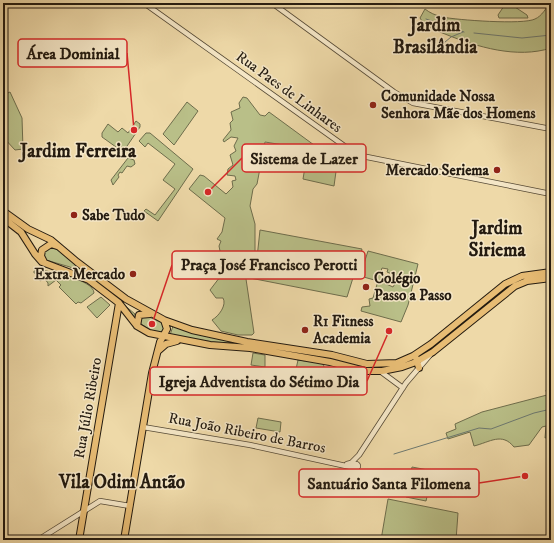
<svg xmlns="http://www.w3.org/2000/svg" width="554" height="543" font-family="'IM FELL DW Pica',serif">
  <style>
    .green { fill: #b9bf88; stroke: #6e6d4c; fill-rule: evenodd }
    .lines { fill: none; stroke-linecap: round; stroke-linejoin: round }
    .stream { stroke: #6d7971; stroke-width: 1 }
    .minor-casing { stroke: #564a36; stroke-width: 6 }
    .major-casing { stroke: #241b10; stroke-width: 8 }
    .minor { stroke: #f4e6c6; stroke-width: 4.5 }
    .major { stroke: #e7bc74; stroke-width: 6 }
    .poi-dot { fill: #8f2418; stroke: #f4e6c6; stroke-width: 1.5 }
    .labels { text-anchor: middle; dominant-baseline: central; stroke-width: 3; stroke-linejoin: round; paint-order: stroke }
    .street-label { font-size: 15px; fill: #241b10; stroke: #f4e6c6 }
    .poi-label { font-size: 15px; font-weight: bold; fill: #241b10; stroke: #f4e6c6; text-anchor: start }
    .district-label { font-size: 19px; font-weight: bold; fill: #241b10; stroke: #f4e6c6 }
    .leader { fill: none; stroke: #d62828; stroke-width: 1.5 }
    .callout-dot { fill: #d62828; stroke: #f4e6c6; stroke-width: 1.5 }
    .callout { fill: #f4e6c6; stroke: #d62828; stroke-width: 1.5 }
    .callout-label { font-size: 16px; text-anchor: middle; font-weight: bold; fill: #241b10 }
  </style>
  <rect width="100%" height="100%" fill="#eed9a8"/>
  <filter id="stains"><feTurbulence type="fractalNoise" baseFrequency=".005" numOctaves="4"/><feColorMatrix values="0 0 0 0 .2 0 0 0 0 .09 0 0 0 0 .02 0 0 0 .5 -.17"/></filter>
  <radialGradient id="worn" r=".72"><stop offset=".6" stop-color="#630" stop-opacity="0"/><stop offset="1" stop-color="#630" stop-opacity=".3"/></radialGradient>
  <path class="green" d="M506,3H509L527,15L528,18H499L498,15Z
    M550,3H551V48C517,59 477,47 445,34C437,31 424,26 420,18L425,9C430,13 435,15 442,17C457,20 523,25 535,19C542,16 546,8 550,3Z
    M10,92L22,118L23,149L15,150L3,137V119L6,117L3,107V95Z
    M243,97L247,98L260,115L265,116L269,112L314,145L312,148L315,150L317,147L327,154L338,157L334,186L303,179L308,149L265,142L257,184L253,189L250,206L255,224V258L253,270L257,258L260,230L362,249L347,297L250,278L251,274L246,279L254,333L252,335H238L221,331L212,320C219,316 227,305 223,298H216L210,290L223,273L220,268L223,253L220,251L219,246L221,241L217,239L222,232L225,218L189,189L200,175L204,176L226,194L233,187L232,181L236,180L235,176L227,175L228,169L233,165L230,155L236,151L234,146L238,138L231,137L224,142L223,140L231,130L230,123L233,120L231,112L240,108L239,103Z
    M187,102L198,111L174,145L163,134Z
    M136,121L140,124V127L123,152L102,137V133L108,124L118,132L122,128L128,133Z
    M146,133H150L193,169L158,221L144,211L146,209L155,215L175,189L163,180L175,164L148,143L145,147L139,141Z
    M128,158L134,160L135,164L131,167L127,166L122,173L120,172L118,175L119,177L113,185L111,180Z
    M53,246L135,314L132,319L86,276L70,267L46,260L43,253L44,251Z
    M368,251L418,264L408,305L401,322L361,311L362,307L370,306L369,299L373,298L378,281L360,276ZM382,268L388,269L387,272L399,277L393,287L384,283L386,276L380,274Z
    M39,270C50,271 94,280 94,293L81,303L78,302L76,304L59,287L61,285L56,280L48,286V283L44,278L40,281V273H34V271Z
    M101,297L110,305L97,318L87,307Z
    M145,315L162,323L165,327L161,333L152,331L141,324L139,317Z
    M173,326L246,344L213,342L170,335Z
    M253,353L265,355V367L251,365Z
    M298,360L322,363L324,366L317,388L293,383Z
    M551,389V436L545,438L546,426L542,427L529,445L514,447C502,432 490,442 474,446L470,432L448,439L446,433L456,429L455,424L482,412L547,395L546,390Z
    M258,418L281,422L280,432L256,428Z
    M412,467L433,471L426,501L406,497Z
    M388,499L458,513L456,540H381Z"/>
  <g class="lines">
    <path class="stream" d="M426,19L464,32
      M474,33L522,38L551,35
      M432,53L451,37L463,32
      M394,454L479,428L491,429L534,413L551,409"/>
    <defs>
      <path id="minor" d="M144,3L357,155L551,194
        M272,3L394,92L413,103L551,129
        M380,371L403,388
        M143,427L250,445L355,468
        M354 466a2 2 0 1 1 4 0a2 2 0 1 1-4 0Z
        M347,464L351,463L359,455L406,383L430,355
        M38,540L100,501L130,506"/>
      <path id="major" d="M3,211L28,229L51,240L77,262L126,299L164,320L192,330L247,342L332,355L367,364L397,363L413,356L431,344L505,284L522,276L551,272
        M3,218L21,232L35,254L42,262L89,280L119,303L137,326L149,333L210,345L250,348L273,352L330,362L365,371H382L402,367L416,362L433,352L515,286L527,281L551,278
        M44,262L41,256L42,250L51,244L57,246
        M137,326L139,315L150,314
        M158,351L166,344L177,341
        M416,358L419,368
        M79,540L119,303
        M124,540L152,373L160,342L167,329L164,320"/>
    </defs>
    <use href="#minor" class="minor-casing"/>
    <use href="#major" class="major-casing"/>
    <use href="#minor" class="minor"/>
    <use href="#major" class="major"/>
  </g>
  <g class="poi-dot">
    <circle cx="373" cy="105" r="4"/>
    <circle cx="497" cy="170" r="4"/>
    <circle cx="74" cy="215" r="4"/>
    <circle cx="133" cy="274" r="4"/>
    <circle cx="366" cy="287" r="4"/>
    <circle cx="305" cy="330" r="4"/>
  </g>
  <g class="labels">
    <g class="street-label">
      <text transform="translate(289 92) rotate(36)">Rua Paes de Linhares</text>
      <text transform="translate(88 408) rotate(-80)">Rua Júlio Ribeiro</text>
      <text transform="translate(247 433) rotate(11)">Rua João Ribeiro de Barros</text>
    </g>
    <g class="poi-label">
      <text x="381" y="96">Comunidade Nossa<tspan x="381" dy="17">Senhora Mãe dos Homens</tspan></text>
      <text x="489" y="170" text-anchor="end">Mercado Seriema</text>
      <text x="82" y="215">Sabe Tudo</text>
      <text x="125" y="274" text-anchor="end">Extra Mercado</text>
      <text x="374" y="278">Colégio<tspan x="374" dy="17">Passo a Passo</tspan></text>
      <text x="313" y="321">R1 Fitness<tspan x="313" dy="17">Academia</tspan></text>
    </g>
    <g class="district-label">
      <text x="435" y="25">Jardim<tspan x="435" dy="22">Brasilândia</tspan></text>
      <text x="78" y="151">Jardim Ferreira</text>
      <text x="497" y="228">Jardim<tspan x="497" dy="22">Siriema</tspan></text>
      <text x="122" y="482">Vila Odim Antão</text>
    </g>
  </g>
  <path class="leader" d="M134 130L127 53M208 192L242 158M152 324L172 265M389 331L367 381M525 476L479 483"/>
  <g class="callout-dot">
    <circle cx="134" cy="130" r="4"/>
    <circle cx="208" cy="192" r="4"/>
    <circle cx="152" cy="324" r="4"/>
    <circle cx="389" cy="331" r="4"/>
    <circle cx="525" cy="476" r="4"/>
  </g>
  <g class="callout">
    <rect x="18" y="39" width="109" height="28" rx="4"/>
    <rect x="242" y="144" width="124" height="28" rx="4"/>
    <rect x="172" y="251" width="193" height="28" rx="4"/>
    <rect x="150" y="367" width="217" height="28" rx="4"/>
    <rect x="299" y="469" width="180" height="28" rx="4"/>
  </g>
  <g class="callout-label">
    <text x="73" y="59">Área Dominial</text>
    <text x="304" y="164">Sistema de Lazer</text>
    <text x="269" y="270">Praça José Francisco Perotti</text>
    <text x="259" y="387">Igreja Adventista do Sétimo Dia</text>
    <text x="389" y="489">Santuário Santa Filomena</text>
  </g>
  <rect width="554" height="543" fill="none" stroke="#eed9a8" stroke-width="16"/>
  <rect x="4" y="4" width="546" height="535" fill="none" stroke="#241b10" stroke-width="2"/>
  <rect x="8" y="8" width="538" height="527" fill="none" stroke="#241b10"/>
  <rect width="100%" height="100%" filter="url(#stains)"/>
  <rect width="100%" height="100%" fill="url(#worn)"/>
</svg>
